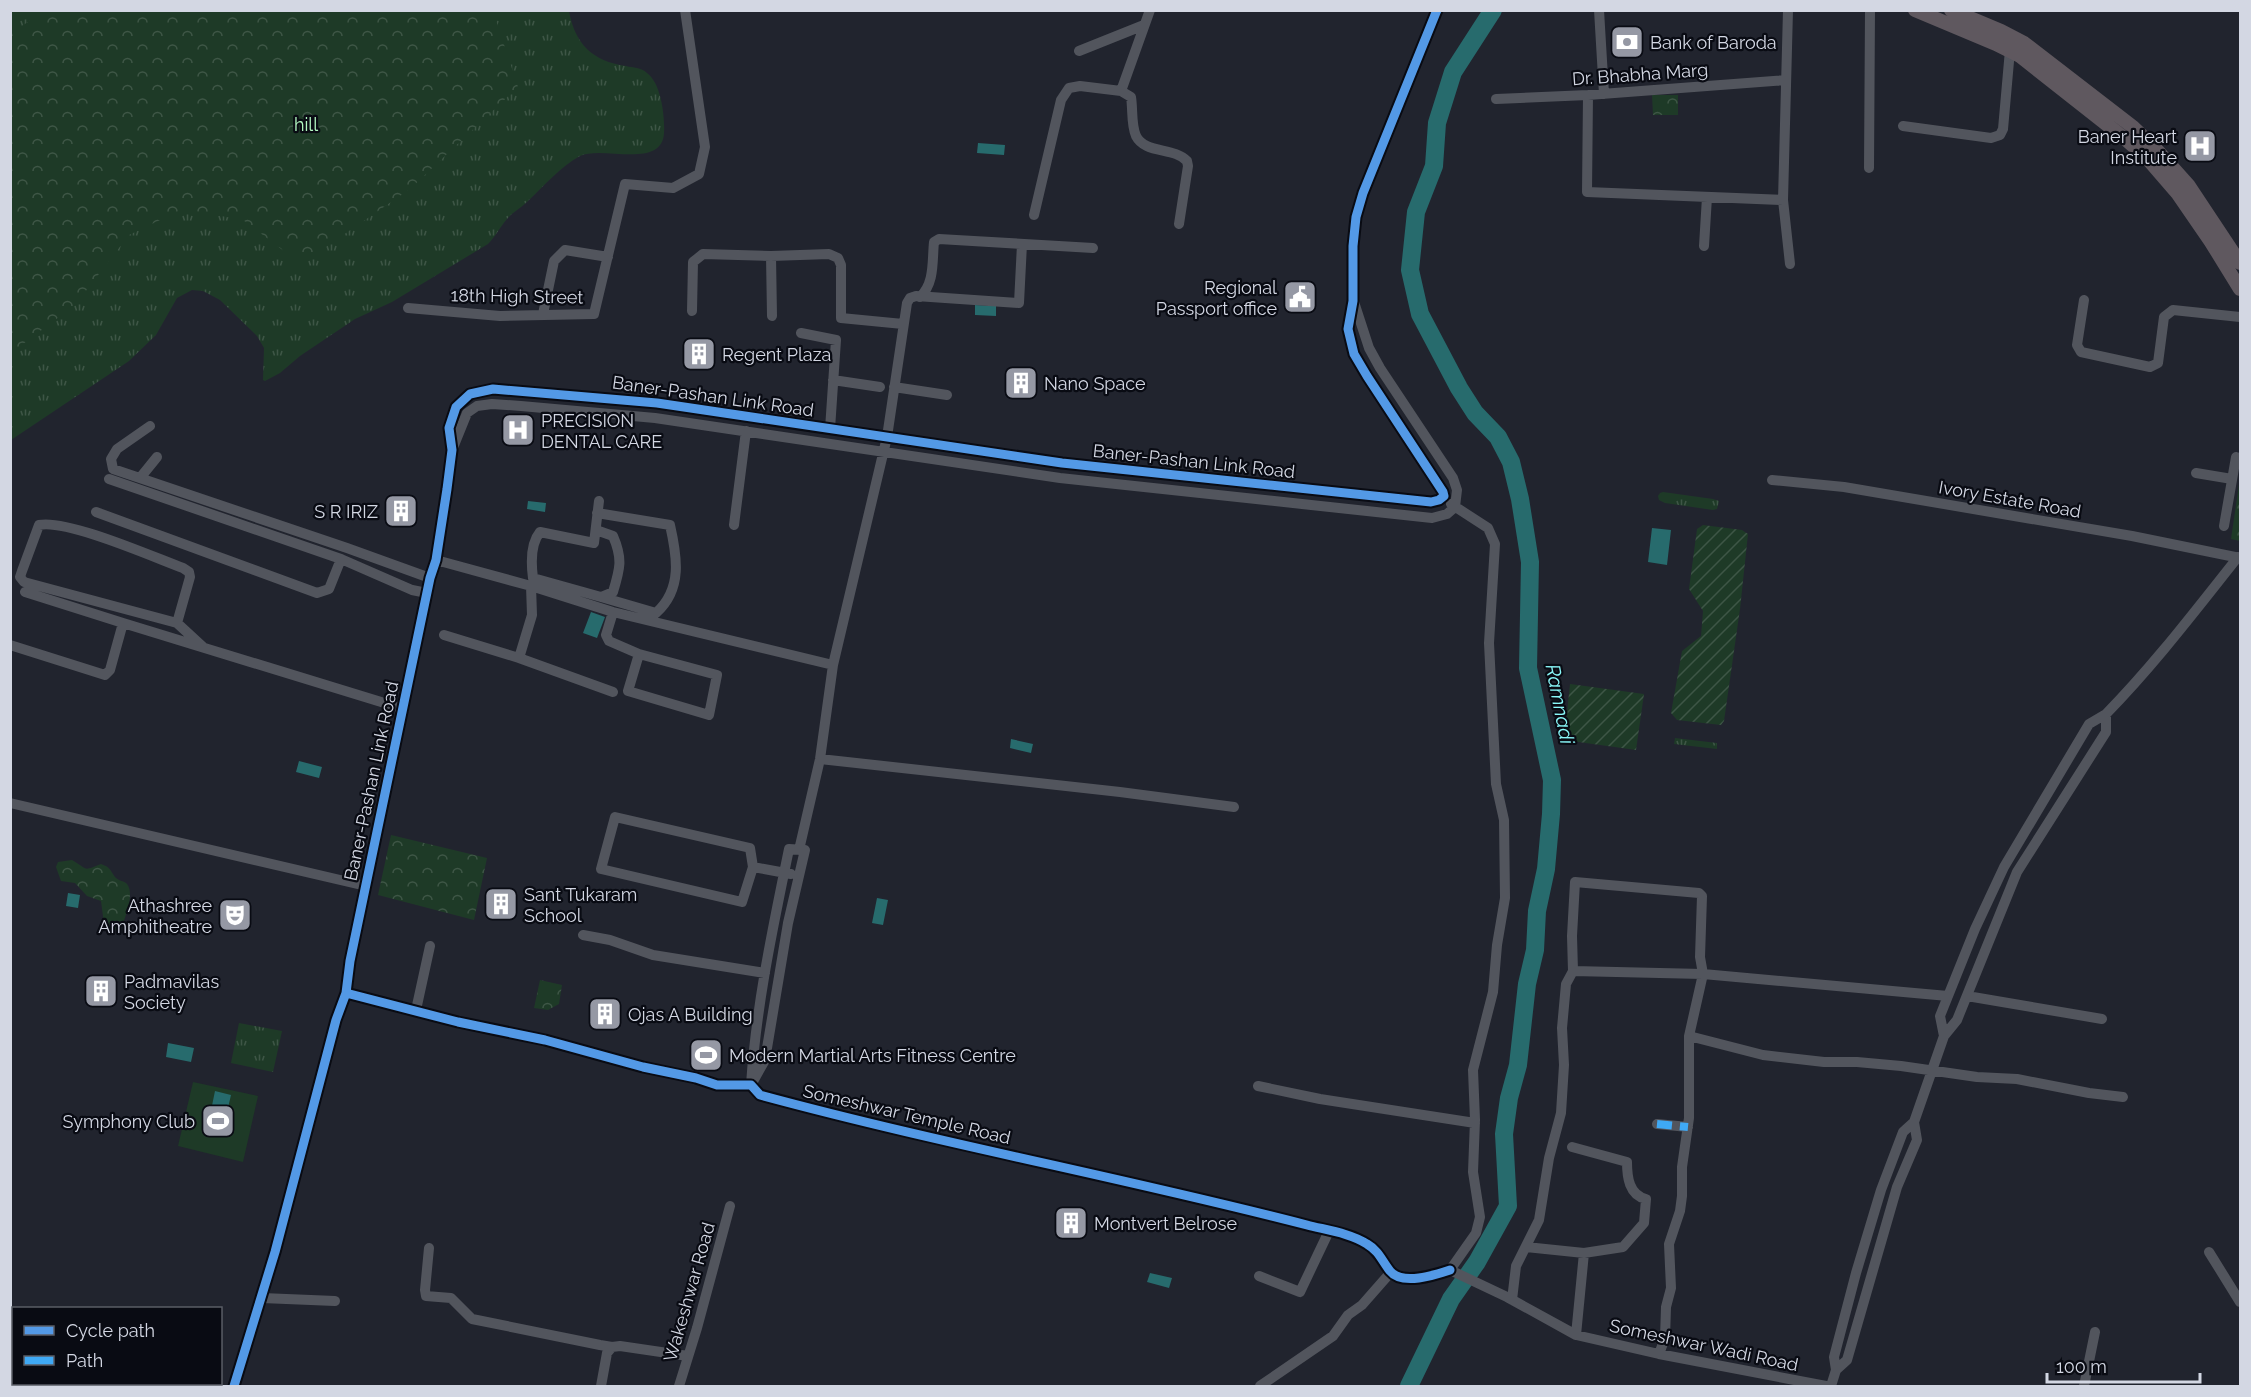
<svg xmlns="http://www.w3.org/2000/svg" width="2251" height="1397" font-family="Raleway,sans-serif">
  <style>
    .grass { fill: url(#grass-tufts) }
    .forest { fill: url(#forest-crowns) }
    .garden { fill: url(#garden-furrows) }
    .pitch { fill: #1e3a27 }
    .water { fill: #276b6d }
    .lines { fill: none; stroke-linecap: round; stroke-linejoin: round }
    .river { stroke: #276b6d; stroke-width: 18 }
    .minor { stroke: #52555d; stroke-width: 10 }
    .major { stroke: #5f585f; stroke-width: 14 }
    .quiet { stroke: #3fa9f5; stroke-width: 8; stroke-dasharray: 15 8; stroke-linecap: butt }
    .cycleway-casing { stroke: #090b13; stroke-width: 13 }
    .cycleway { stroke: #5399e6; stroke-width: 9 }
    .labels { text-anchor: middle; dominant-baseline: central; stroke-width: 4.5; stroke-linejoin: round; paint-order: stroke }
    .poi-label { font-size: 18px; fill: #d3d7e3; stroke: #090b13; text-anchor: start }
    .street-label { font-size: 18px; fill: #d3d7e3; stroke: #090b13 }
    .park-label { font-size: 18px; fill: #b3f8c1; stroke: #090b13 }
    .water-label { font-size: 20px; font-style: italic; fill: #8af8f9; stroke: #090b13 }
  </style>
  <defs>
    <pattern id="grass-tufts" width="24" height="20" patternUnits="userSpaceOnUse" patternTransform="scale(1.5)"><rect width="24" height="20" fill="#1e3a27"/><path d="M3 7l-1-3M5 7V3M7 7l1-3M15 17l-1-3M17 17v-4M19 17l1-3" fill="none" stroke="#3e5646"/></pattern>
    <pattern id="forest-crowns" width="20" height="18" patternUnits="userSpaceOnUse" patternTransform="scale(1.5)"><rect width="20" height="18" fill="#1e3a27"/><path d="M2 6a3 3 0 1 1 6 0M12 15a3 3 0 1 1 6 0" fill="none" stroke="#3e5646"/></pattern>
    <pattern id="garden-furrows" width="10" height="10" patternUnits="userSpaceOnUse" patternTransform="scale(1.5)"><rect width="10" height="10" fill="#1e3a27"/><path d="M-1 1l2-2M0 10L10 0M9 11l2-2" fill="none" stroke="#3e5646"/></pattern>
  </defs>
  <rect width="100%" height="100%" fill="#21242e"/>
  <path class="grass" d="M11,11H569C575,44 592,61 626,66C633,68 641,67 647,73C661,83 665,116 664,133C662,170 602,145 580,156C561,166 544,186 528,201C522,207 513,212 507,219C500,227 496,236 488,244L392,302L355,319L300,356L280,373L265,381L263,380L264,348L257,336L220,300L203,291L192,290L177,298L156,335L129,361L11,440Z
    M1663,492L1713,499L1719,501L1717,509L1713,510L1665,503L1659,500L1658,496L1660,493Z
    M1675,738L1717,743V749L1674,744Z
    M239,1023L282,1031L273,1072L231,1063Z"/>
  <path class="forest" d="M43,11H493L518,87L410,189L301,264L243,220L183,209L129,235L75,305L11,353V34Z
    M1652,95H1678V115H1653Z
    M2240,478V541L2231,539Z
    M391,835L487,858L474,920L378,895Z
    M72,860C88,869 82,872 101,864C110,867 110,870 115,877C118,881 125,881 127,884C135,894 125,918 121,928L108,933L104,924L101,901L87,896L75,883L61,881L56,867L58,862Z
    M540,980L562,985L559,1004L548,1010L534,1008Z"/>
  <path class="garden" d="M1703,525L1742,530L1748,534L1740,609L1724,721L1721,725L1677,720L1671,713L1682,651L1701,636L1703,611L1689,589L1697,529Z
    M1570,684L1644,694L1636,750L1564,740Z"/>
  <path class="pitch" d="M193,1082L258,1096L243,1162L178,1146Z"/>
  <path class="water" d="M978,143L1005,145L1004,155L977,153Z
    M975,305L996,306V316L975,315Z
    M528,501L546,503L545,512L527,509Z
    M1652,528L1671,530L1667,565L1648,562Z
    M591,612L605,617L597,638L583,633Z
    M1011,739L1033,744L1031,753L1010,748Z
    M299,761L322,767L319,778L296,772Z
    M68,893L80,895L78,908L66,906Z
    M877,898L888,900L883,925L872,923Z
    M168,1043L194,1048L191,1062L166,1057Z
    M215,1091L231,1095L223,1129L208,1125Z
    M1150,1273L1172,1278L1169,1288L1147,1282Z"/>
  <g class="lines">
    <path class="river" d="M1409,1386L1451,1299L1477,1262L1508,1206L1504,1134L1509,1098L1518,1065L1527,984L1535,950L1537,911L1546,869L1551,814L1552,780L1528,668L1530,562L1520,499L1511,462L1498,437L1475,413L1459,388L1420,314L1410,270L1416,212L1434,166L1437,123L1453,72L1493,10"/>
    <path class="minor" d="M1599,10L1604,94
      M1788,10L1783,200L1790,264
      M1079,51L1144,25
      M1121,91L1131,97C1133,109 1131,125 1136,136C1145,154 1174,147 1187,161L1188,166L1179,224
      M1588,95L1587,192L1783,200
      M1496,99L1588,95L1786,80
      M1903,126L1991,138L2000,135L2003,129L2010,50
      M1869,168L1870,10
      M1034,215L1061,100L1069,88L1080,86L1121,91L1150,10
      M1704,246L1707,197
      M771,256L829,254L838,258L841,265V318L903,324
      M920,297C935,283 932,261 934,242L939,239L1093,248
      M2084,300L2077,345L2081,352L2150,367L2158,363L2164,317L2173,310L2240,317
      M408,308L500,316L594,314L625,184L673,188L699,174L705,147L685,10
      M692,311L693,262L703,254L771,256L772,316
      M543,314L554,261L565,250L608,257
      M801,333L836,340L830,429
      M833,380L880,387
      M894,387L947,395
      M150,426L117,449L111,459L113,469L347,548L430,578
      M452,450L467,413L477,406L492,404L521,406L655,418L1060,478L1432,518L1447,514L1455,507L1457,490L1453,478L1380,368L1369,348L1354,302
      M2196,473L2232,479
      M140,478L157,457
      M109,479L341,559L412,590L427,593
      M1772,480L1844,487L2132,536L2240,558
      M96,512L317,593L329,589L341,559
      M597,513L670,525C677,556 683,589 656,613L601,597
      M734,525L746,431
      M2224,526L2236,457L2240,458
      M596,530L613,536C623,559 620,569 613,592L601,597L533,578C531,563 531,543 540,532L594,543L599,501
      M436,560L531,586L613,612L833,665
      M531,586L532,615L519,658L613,692
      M25,592L123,623
      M613,612L606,635L609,641L639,654
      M177,623L24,582L20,577L22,571L39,525C67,519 153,557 183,568L189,572L190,577L177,623L203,647
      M444,635L519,658
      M10,645L105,675L110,670L123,623L404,709
      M639,654L717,675L709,715L628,691Z
      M2106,714V732L2017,872L1957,1020L1944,1036L1940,1016L1975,929L2004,867L2089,724Z
      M2106,714C2154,665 2195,611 2238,557
      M820,759L1120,792L1234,807
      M10,803L366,886
      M615,817L750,848L753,867L742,902L601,869Z
      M789,849L805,850L788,923L765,1060L751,1085C756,1006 773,927 789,849Z
      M799,850L820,759L833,665L887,437L907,303L910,298L916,296L1019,303L1022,244
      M753,867L791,874
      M583,935L610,940L653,955L765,973
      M1573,971L1703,974L1689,1036L1763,1055L1824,1062H1857L1901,1066L1977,1077L2017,1079L2089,1093L2123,1097
      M346,993L458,1022L545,1040L643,1067L696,1078L717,1085H751L760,1095C941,1144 1126,1178 1307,1225C1326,1230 1350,1233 1367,1244C1379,1251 1382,1261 1390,1271C1402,1286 1435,1275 1450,1270
      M1967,996L2102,1019
      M416,1010L430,946
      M1258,1086L1320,1099L1475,1123
      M1657,1124L1688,1127
      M1526,1247L1584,1253L1623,1247L1644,1223L1646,1199C1629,1195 1627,1177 1627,1162L1572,1147
      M429,1248L425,1290L426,1296L451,1298L472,1319L600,1345L612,1347L620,1346L688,1356
      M2209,1252L2240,1302
      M1450,1270L1476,1233L1480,1217L1473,1172L1475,1120L1473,1070L1493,992L1497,945L1505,898L1504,820L1496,784L1489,643L1495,544L1488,528L1451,504
      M1450,1270L1507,1297L1576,1335L1659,1354L1826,1386
      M1259,1276L1300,1292L1329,1231
      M262,1298L335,1301
      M1512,1300L1516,1266L1539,1220L1549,1158L1561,1113L1564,1065L1562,1028L1566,984L1573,971L1572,936L1575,882L1699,893L1702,896L1700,957L1703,974L1948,996
      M1576,1335L1584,1253
      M1659,1354L1665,1338L1666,1307L1671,1288L1669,1244L1680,1211L1682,1196V1167L1689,1118V1036
      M1836,1370L1847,1360L1897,1187L1917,1140L1914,1122
      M234,1386L275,1252L336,1020L346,993L350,961L430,578L436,560L447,489L452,450L449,428L456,407L470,394L493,389L657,403L1062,463L1431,502L1439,500L1444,496L1443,492L1367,376L1354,354L1348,329L1353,301V246L1356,217L1363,193L1437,10
      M601,1386L607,1353L612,1347
      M679,1386L697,1328L730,1206
      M1260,1386L1333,1336L1348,1315L1362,1305L1391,1272
      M1831,1386L1836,1370L1834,1357L1856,1273L1881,1190L1903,1132L1914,1122L1944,1036
      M2084,1386L2095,1332"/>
    <path class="major" d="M1915,10L1996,44L2020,56L2124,138L2146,157L2178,194L2211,242L2240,289
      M1951,10L2001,31L2024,43L2133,127L2155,148L2189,186L2240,263"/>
    <path class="quiet" d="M1657,1124L1688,1127"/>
    <defs>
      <path id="cycleway" d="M346,993L458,1022L545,1040L643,1067L696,1078L717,1085H751L760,1095C941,1144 1126,1178 1307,1225C1326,1230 1350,1233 1367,1244C1379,1251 1382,1261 1390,1271C1402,1286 1435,1275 1450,1270
        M234,1386L275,1252L336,1020L346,993L350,961L430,578L436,560L447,489L452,450L449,428L456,407L470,394L493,389L657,403L1062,463L1431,502L1439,500L1444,496L1443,492L1367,376L1354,354L1348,329L1353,301V246L1356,217L1363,193L1437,10"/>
    </defs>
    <use href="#cycleway" class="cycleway-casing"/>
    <use href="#cycleway" class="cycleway"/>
  </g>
  <defs>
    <symbol id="bank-square" viewBox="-11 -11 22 22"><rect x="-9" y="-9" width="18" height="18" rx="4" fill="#9598a4" stroke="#090b13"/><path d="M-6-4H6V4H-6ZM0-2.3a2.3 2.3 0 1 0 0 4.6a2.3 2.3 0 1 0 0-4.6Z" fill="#fff"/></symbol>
    <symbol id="hospital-square" viewBox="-11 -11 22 22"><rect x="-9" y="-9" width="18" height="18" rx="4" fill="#9598a4" stroke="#090b13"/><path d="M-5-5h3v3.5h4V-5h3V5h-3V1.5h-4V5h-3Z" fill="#fff"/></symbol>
    <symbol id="civic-square" viewBox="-11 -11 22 22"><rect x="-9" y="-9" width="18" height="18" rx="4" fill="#9598a4" stroke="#090b13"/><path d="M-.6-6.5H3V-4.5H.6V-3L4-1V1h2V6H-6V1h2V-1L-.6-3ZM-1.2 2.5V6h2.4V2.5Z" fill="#fff"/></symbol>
    <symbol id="building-square" viewBox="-11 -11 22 22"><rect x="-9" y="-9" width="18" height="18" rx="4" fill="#9598a4" stroke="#090b13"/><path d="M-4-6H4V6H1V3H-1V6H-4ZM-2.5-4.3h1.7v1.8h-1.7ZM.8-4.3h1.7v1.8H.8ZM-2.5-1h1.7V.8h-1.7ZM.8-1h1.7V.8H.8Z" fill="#fff"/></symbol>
    <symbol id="theatre-square" viewBox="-11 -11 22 22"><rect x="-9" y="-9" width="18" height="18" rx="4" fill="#9598a4" stroke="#090b13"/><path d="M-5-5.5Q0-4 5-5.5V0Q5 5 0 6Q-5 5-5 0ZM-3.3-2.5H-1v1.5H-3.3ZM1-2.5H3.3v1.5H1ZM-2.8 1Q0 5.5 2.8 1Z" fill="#fff"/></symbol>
    <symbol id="stadium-square" viewBox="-11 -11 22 22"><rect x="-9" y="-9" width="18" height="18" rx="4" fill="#9598a4" stroke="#090b13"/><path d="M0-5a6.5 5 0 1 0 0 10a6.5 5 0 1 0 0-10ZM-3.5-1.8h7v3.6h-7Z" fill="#fff"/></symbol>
  </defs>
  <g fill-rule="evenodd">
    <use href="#bank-square" x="1608" y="23" width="38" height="38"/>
    <use href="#hospital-square" x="2181" y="127" width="38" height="38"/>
    <use href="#civic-square" x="1281" y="278" width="38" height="38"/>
    <use href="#building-square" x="680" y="335" width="38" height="38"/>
    <use href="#building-square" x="1002" y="364" width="38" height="38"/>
    <use href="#hospital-square" x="499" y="411" width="38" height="38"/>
    <use href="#building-square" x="382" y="492" width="38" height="38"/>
    <use href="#building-square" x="482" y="885" width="38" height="38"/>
    <use href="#theatre-square" x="216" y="896" width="38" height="38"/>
    <use href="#building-square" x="82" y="972" width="38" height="38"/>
    <use href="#building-square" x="586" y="995" width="38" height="38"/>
    <use href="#stadium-square" x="687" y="1036" width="38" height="38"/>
    <use href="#stadium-square" x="199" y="1102" width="38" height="38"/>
    <use href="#building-square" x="1052" y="1204" width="38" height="38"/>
  </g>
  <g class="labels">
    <g class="poi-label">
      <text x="1650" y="42">Bank of Baroda</text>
      <text x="2177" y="136" text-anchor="end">Baner Heart<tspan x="2177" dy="21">Institute</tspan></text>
      <text x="1277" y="287" text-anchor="end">Regional<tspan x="1277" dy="21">Passport office</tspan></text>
      <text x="722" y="354">Regent Plaza</text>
      <text x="1044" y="383">Nano Space</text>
      <text x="541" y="420">PRECISION<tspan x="541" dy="21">DENTAL CARE</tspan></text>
      <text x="378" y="511" text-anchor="end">S R IRIZ</text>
      <text x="524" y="894">Sant Tukaram<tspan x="524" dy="21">School</tspan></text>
      <text x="212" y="905" text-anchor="end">Athashree<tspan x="212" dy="21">Amphitheatre</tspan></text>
      <text x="124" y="981">Padmavilas<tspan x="124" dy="21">Society</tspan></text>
      <text x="628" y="1014">Ojas A Building</text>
      <text x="729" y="1055">Modern Martial Arts Fitness Centre</text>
      <text x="195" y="1121" text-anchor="end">Symphony Club</text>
      <text x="1094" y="1223">Montvert Belrose</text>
    </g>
    <g class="street-label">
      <text transform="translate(1640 74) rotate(-4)">Dr. Bhabha Marg</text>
      <text transform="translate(517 296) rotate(1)">18th High Street</text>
      <text transform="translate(713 396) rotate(8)">Baner-Pashan Link Road</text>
      <text transform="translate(1194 461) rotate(6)">Baner-Pashan Link Road</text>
      <text transform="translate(2010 499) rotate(10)">Ivory Estate Road</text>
      <text transform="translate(371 781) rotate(-78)">Baner-Pashan Link Road</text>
      <text transform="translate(907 1114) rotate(13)">Someshwar Temple Road</text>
      <text transform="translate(689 1292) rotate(-74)">Wakeshwar Road</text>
      <text transform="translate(1704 1345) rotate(12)">Someshwar Wadi Road</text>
    </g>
    <g class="park-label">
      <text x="306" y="124">hill</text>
    </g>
    <g class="water-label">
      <text transform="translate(1560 704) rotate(79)">Ramnadi</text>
    </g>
  </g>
  <rect width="2251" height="1397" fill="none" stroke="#d3d7e3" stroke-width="24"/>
  <rect x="12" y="1307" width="210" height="78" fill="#090b13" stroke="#5a5d66" stroke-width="1.5"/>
  <rect x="24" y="1326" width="30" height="9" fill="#5399e6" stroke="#5a5d66" stroke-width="1.5"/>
  <text x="66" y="1337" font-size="18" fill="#d3d7e3">Cycle path</text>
  <rect x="24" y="1356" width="30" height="9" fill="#3fa9f5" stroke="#5a5d66" stroke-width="1.5"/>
  <text x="66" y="1367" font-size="18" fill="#d3d7e3">Path</text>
  <path d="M2047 1373v9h153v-9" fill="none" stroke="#d3d7e3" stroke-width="3"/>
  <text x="2056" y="1373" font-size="18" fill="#d3d7e3" stroke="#090b13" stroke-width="4.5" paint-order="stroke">100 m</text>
</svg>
